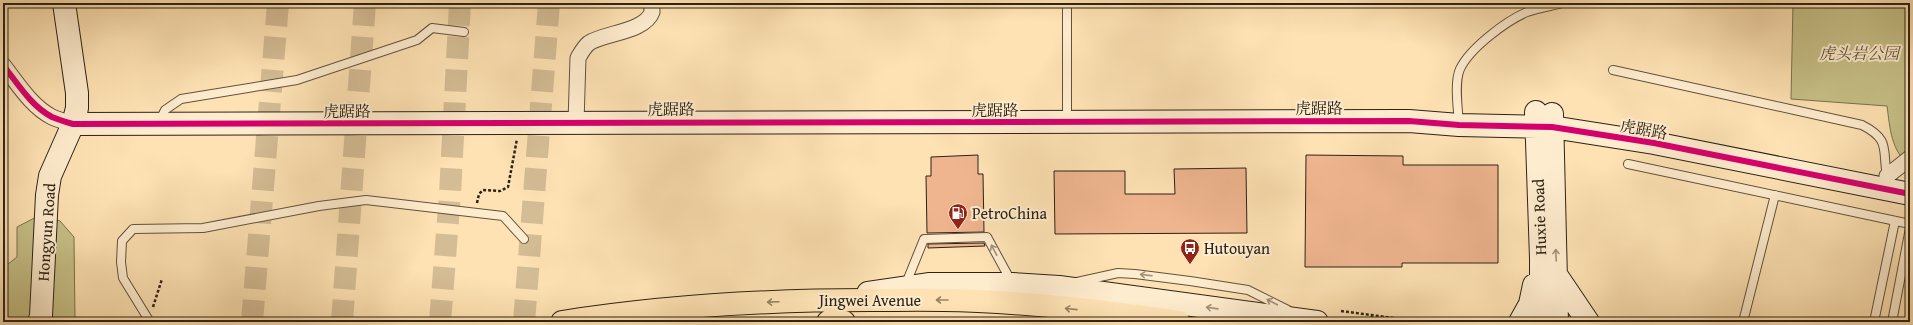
<svg xmlns="http://www.w3.org/2000/svg" width="1913" height="325" font-family="'Gentium Book Plus','Noto Serif SC',serif">
  <style>
    .green { fill: #c7c188; stroke: #7a724f }
    .building { fill: #efb58f; stroke: #2d2216 }
    .lines { fill: none; stroke-linecap: round; stroke-linejoin: round }
    .secondary-tunnel { stroke: #d4bc94; stroke-width: 22; stroke-dasharray: 22 11; stroke-linecap: butt }
    .highway-tunnel { stroke: #d4bc94; stroke-width: 22; stroke-dasharray: 22 11; stroke-linecap: butt }
    .lane-casing { stroke: #61523d; stroke-width: 10 }
    .street-casing { stroke: #61523d; stroke-width: 17 }
    .secondary-casing { stroke: #2d2216; stroke-width: 24 }
    .primary-casing { stroke: #2d2216; stroke-width: 24 }
    .path { stroke: #2d2216; stroke-width: 2.5; stroke-dasharray: 3 2; stroke-linecap: butt }
    .lane { stroke: #feecce; stroke-width: 8 }
    .street { stroke: #feecce; stroke-width: 15 }
    .secondary { stroke: #feecce; stroke-width: 22 }
    .primary { stroke: #fee2b3; stroke-width: 22 }
    .cycleway-casing { stroke: #feecce; stroke-width: 8 }
    .cycleway { stroke: #d6006c; stroke-width: 6 }
    .oneway { stroke: #a0917b }
    .oneway2 { stroke: #968264 }
    .labels { text-anchor: middle; dominant-baseline: central; stroke-width: 4; stroke-linejoin: round; paint-order: stroke }
    .park-label { font-size: 16px; font-style: italic; fill: #5b5238; stroke: #feecce }
    .street-label { font-size: 16px; fill: #2d2216; stroke: #feecce }
    .poi-label { font-size: 16px; fill: #2d2216; stroke: #feecce; text-anchor: start }
  </style>
  <rect width="100%" height="100%" fill="#fee2b3"/>
  <filter id="stains"><feTurbulence type="fractalNoise" baseFrequency=".005" numOctaves="4"/><feColorMatrix values="0 0 0 0 .2 0 0 0 0 .09 0 0 0 0 .02 0 0 0 .5 -.17"/></filter>
  <radialGradient id="worn" r=".72"><stop offset=".6" stop-color="#630" stop-opacity="0"/><stop offset="1" stop-color="#630" stop-opacity=".3"/></radialGradient>
  <path class="green" d="M1793,3H1910V165C1891,152 1890,128 1887,106L1791,99Z
    M42,214L60,221L74,237L75,322H3V268L17,257V227Z"/>
  <path class="building" d="M978,155V174H983L984,232L927,233L926,176H931V157Z
    M1306,155L1403,156V165H1498V263H1402V267H1305Z
    M1246,168L1247,233L1055,234L1054,171H1125V194H1175L1174,169Z
    M984,243L985,246L928,248V244Z"/>
  <g class="lines">
    <path class="secondary-tunnel" d="M252,322L278,3
      M524,322L549,3"/>
    <path class="highway-tunnel" d="M342,322L365,3
      M440,322L450,194L460,3"/>
    <defs>
      <path id="lane" d="M1067,3V122
        M1613,70L1862,125C1891,140 1882,149 1887,176
        M159,122L165,110L181,99L297,80L417,40L432,28L464,32
        M1459,124C1458,109 1454,82 1460,69C1470,48 1506,21 1527,12C1538,8 1551,6 1563,3
        M1628,164L1910,224
        M1077,282L1118,273L1135,274L1190,281L1248,290L1288,310
        M905,286L924,239L987,237L1011,281
        M150,322L123,278L121,262L122,241L133,229L203,228L319,206L366,200L503,216L524,239
        M1743,322L1775,195
        M1874,322L1895,221
        M1892,322L1910,228"/>
      <path id="street" d="M3,65C18,84 31,106 52,117C59,120 66,122 73,124
        M576,122L578,58C581,53 584,47 589,43C604,33 645,32 652,12C652,10 652,6 651,3
        M1887,176L1910,158"/>
      <path id="secondary" d="M1536,112L1541,258V322
        M1552,114L1557,322
        M73,124L1409,121L1459,125L1552,127L1654,143L1910,194
        M1557,276L1588,322
        M868,293L930,284H1012L1059,287L1317,322
        M39,322L41,316L47,195L50,176L73,124L77,108V93L64,3
        M1520,322L1530,304L1534,285"/>
      <path id="primary" d="M562,322C664,306 766,300 869,300C905,300 942,299 978,301C1045,304 1113,312 1179,322
        M828,322H844"/>
    </defs>
    <use href="#lane" class="lane-casing"/>
    <use href="#street" class="street-casing"/>
    <use href="#secondary" class="secondary-casing"/>
    <use href="#primary" class="primary-casing"/>
    <path class="path" d="M477,203L479,194L483,190L500,191L508,187L517,139
      M153,307L162,279
      M1341,311L1416,321
      M1371,322L1372,315"/>
    <use href="#lane" class="lane"/>
    <use href="#street" class="street"/>
    <use href="#secondary" class="secondary"/>
    <use href="#primary" class="primary"/>
    <defs>
      <path id="cycleway" d="M3,65C18,84 31,106 52,117C59,120 66,122 73,124L1409,121L1459,125L1552,127L1654,143L1910,194"/>
    </defs>
    <use href="#cycleway" class="cycleway-casing"/>
    <use href="#cycleway" class="cycleway"/>
  </g>
  <defs><path id="oneway-shaft" d="M-6 0H5M1.5-3L5.5 0L1.5 3" fill="none" stroke-width="1.6" stroke-linecap="round" stroke-linejoin="round"/></defs>
  <g class="oneway">
    <use href="#oneway-shaft" transform="translate(994 250) rotate(-118)"/>
    <use href="#oneway-shaft" transform="translate(1556 255) rotate(-92)"/>
    <use href="#oneway-shaft" transform="translate(1146 275) rotate(-173)"/>
    <use href="#oneway-shaft" transform="translate(1272 302) rotate(-152)"/>
    <use href="#oneway-shaft" transform="translate(1212 308) rotate(-172)"/>
  </g>
  <g class="oneway2">
    <use href="#oneway-shaft" transform="translate(942 300) rotate(-180)"/>
    <use href="#oneway-shaft" transform="translate(773 302) rotate(178)"/>
    <use href="#oneway-shaft" transform="translate(1071 309) rotate(-174)"/>
  </g>
  <defs>
    <symbol id="fuel-pin" viewBox="-11 -11 22 30"><path d="M0 17L-7.5 6A9.5 9.5 0 1 1 7.5 6Z" fill="#8f2418" stroke="#feecce"/><path d="M-5.5-6h7V0h2V4h1.3V-2.5L3-4.5l.8-.8L6-3V5H2.5V1h-1V6h-7ZM-4.2-4.7v3.2H.2V-4.7Z" fill="#fff"/></symbol>
    <symbol id="bus-pin" viewBox="-11 -11 22 30"><path d="M0 17L-7.5 6A9.5 9.5 0 1 1 7.5 6Z" fill="#8f2418" stroke="#feecce"/><path d="M-5-6H5V4H4V6H2V4H-2V6H-4V4H-5ZM-3.5-4V0h7V-4ZM-3.5 1.2v1.5H-2V1.2ZM2 1.2v1.5H3.5V1.2Z" fill="#fff"/></symbol>
  </defs>
  <g fill-rule="evenodd">
    <use href="#fuel-pin" x="947" y="202" width="22" height="30"/>
    <use href="#bus-pin" x="1179" y="237" width="22" height="30"/>
  </g>
  <g class="labels">
    <g class="park-label">
      <text x="1859" y="53">虎头岩公园</text>
    </g>
    <g class="street-label">
      <text x="1319" y="108">虎踞路</text>
      <text x="671" y="109">虎踞路</text>
      <text x="995" y="110">虎踞路</text>
      <text x="347" y="111">虎踞路</text>
      <text transform="translate(1644 129) rotate(10)">虎踞路</text>
      <text transform="translate(1539 217) rotate(-92)">Huxie Road</text>
      <text transform="translate(46 232) rotate(-86)">Hongyun Road</text>
      <text x="870" y="300">Jingwei Avenue</text>
    </g>
    <g class="poi-label">
      <text x="972" y="213">PetroChina</text>
      <text x="1204" y="248">Hutouyan</text>
    </g>
  </g>
  <rect width="1913" height="325" fill="none" stroke="#fee2b3" stroke-width="16"/>
  <rect x="4" y="4" width="1905" height="317" fill="none" stroke="#2d2216" stroke-width="2"/>
  <rect x="8" y="8" width="1897" height="309" fill="none" stroke="#2d2216"/>
  <rect width="100%" height="100%" filter="url(#stains)"/>
  <rect width="100%" height="100%" fill="url(#worn)"/>
</svg>
